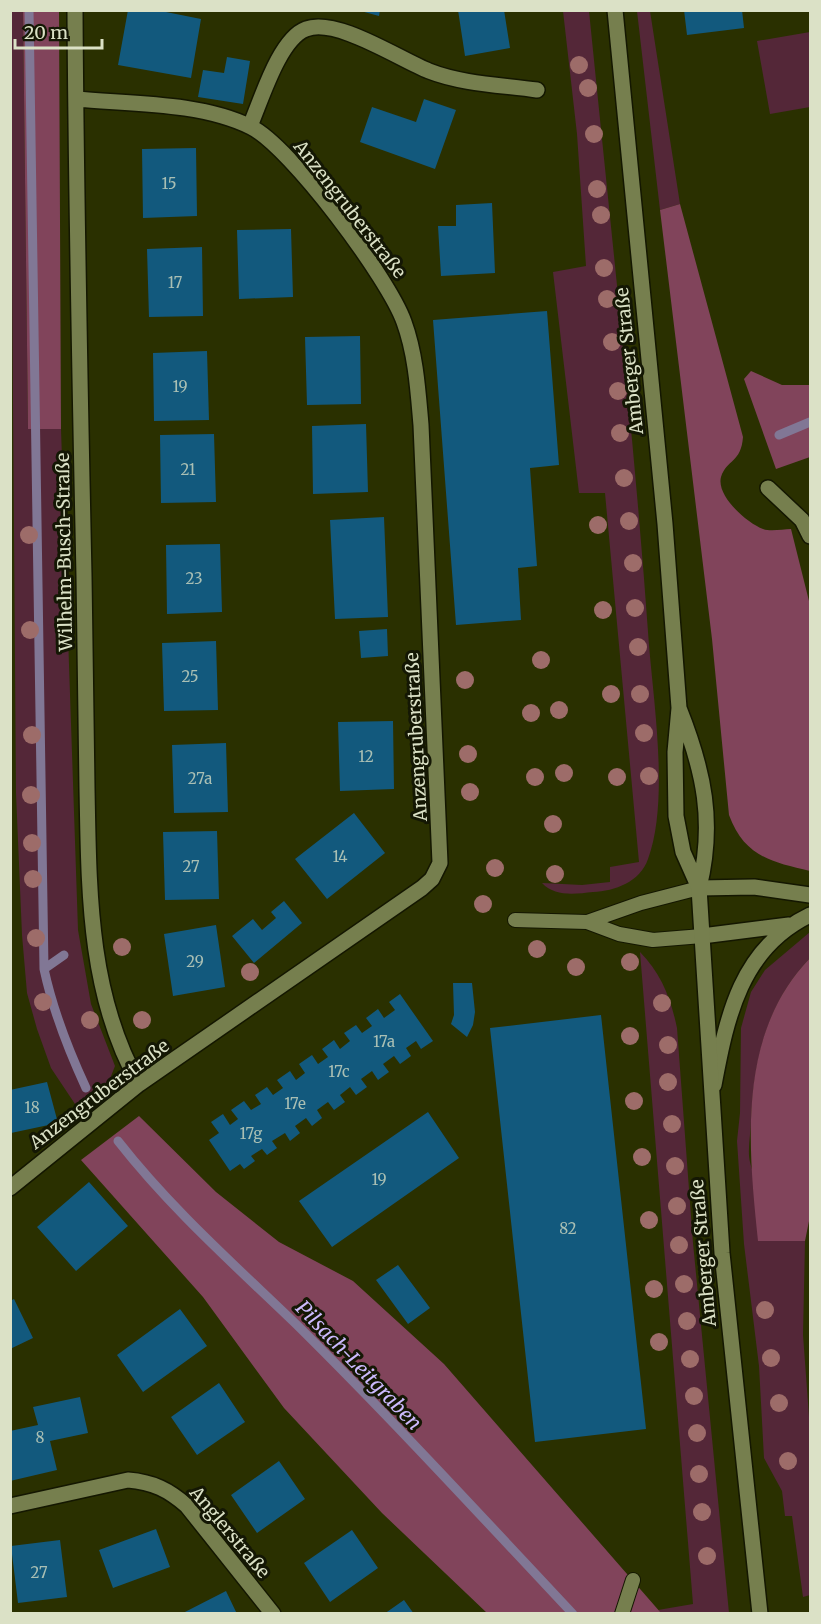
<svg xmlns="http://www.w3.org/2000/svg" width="821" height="1624" font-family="Merriweather,serif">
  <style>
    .green { fill: #542738 }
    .forest { fill: #81445b }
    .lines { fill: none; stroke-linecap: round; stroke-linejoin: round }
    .stream { stroke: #817795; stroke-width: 9 }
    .building { fill: #12597d }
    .lane-casing { stroke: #141701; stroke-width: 16 }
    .street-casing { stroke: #141701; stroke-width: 18 }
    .secondary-casing { stroke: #141701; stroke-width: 18 }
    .lane { stroke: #767f4e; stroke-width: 14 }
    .street { stroke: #767f4e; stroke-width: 15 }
    .secondary { stroke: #767f4e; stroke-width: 15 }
    .tree { fill: #9d6c69 }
    .labels { text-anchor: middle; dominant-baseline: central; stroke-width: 6; stroke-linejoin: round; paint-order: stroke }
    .number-label { font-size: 15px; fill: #a9bfb4 }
    .street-label { font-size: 18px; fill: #dbe1c6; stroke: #141704 }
    .water-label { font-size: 20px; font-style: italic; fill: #ccbafd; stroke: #141704 }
  </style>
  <rect width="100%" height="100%" fill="#2a3000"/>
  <path class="green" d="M10,11H23L28,429H61L78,930L91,1004L115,1066L108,1084L79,1110L51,1068L37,1029L27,993L22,935L16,793Z
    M563,11H589C610,222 634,433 649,645C654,706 669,802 648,859C640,882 615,891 593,892C575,894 555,897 542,883L582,885L610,882V867L639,862L605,493H579L553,272L586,266L577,134Z
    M637,11H650L680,204L660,210Z
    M810,32V107L770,114L757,41Z
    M810,932V958C767,1003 754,1059 751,1120C751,1133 747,1150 750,1162C754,1181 777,1221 786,1240L805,1241L803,1335L810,1430V1595L803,1597L792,1516H785L782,1491L764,1458L759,1366L744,1244L737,1141L740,1113L741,1028L751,992L765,970Z
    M640,952C661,973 671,999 677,1028L693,1243L729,1613H661L658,1610L693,1604Z"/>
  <path class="forest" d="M23,11H59L61,429H28Z
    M680,204L743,437C741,463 727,459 721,477C716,496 747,523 763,529C771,532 783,529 791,529L810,605V871C771,862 744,856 729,815L712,639L660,210Z
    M751,371L782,385H810V457L776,469L744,379Z
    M810,958V1216L805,1241H758C748,1144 737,1034 810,958Z
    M139,1116L216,1192L279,1242L353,1281L444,1364L661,1613H487L382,1513L284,1408L203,1297L81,1160Z"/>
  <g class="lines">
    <path class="stream" d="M29,10L44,969C53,1011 68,1049 86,1088
      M779,435L810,422
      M44,969L64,955
      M118,1141C172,1210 237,1267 299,1327C393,1420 483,1518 573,1614"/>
  </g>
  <path class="building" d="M128,10H156L201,19L191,78L118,65Z
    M357,10H380L379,16Z
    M458,10H504L510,48L465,56Z
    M684,10H742L744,28L687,35Z
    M227,57L250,61L243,104L198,97L203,70L224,73Z
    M424,99L456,110L435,169L360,142L372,107L416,122Z
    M196,148L197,216L143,218L142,149Z
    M492,203L495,273L441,276L438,226H456V205Z
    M291,229L293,297L239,299L237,230Z
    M202,247L203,316L149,317L147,249Z
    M547,311L559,465L530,468L537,566L518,568L521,620L456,625L433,320Z
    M360,336L361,404L307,405L305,337Z
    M207,351L209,420L154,421L153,353Z
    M366,424L368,492L313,494L312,426Z
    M214,434L216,502L161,503L160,435Z
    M384,517L388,617L335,619L330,520Z
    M220,544L222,612L167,614L166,545Z
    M387,629L388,656L361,658L359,631Z
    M216,641L218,710L164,711L162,643Z
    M393,721L394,789L340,791L338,722Z
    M226,743L228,812L174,813L172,745Z
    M354,813L385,853L327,899L295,859Z
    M217,831L219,899L165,900L163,832Z
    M284,901L302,923L254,963L232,936L253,919L262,930L276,918L271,912Z
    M216,925L225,987L173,996L164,934Z
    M453,983H472L475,1012L473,1025L467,1037L451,1024L454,1015Z
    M400,994L433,1041L421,1049L416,1041L406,1048L411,1056L400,1064L394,1056L383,1064L389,1072L378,1080L372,1071L361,1079L367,1087L356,1095L350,1087L340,1095L345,1102L334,1110L328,1102L317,1110L322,1118L312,1126L306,1118L295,1126L300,1133L290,1141L285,1133L272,1141L277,1148L267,1155L262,1149L251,1156L255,1161L244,1169L240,1164L230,1171L209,1140L219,1133L211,1122L223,1114L230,1125L238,1119L231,1110L244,1101L251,1110L261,1104L255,1095L267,1087L273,1095L283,1088L277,1080L290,1071L296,1080L305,1073L299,1064L312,1055L318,1064L328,1057L322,1049L334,1040L340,1049L350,1041L344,1033L356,1025L362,1033L372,1026L366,1018L378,1009L384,1018L395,1010L389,1002Z
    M601,1015L646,1429L535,1442L490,1028Z
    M47,1082L58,1123L11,1133L10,1090Z
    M428,1112L459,1158L332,1247L299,1201Z
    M89,1182L128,1226L76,1271L37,1227Z
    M398,1265L430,1308L408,1324L376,1280Z
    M14,1299L33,1338L10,1349V1301Z
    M180,1309L207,1346L143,1392L117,1355Z
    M219,1383L245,1422L197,1455L171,1417Z
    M80,1397L88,1433L50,1441L57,1470L10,1481V1431L38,1425L33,1407Z
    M279,1461L305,1499L257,1533L231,1495Z
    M156,1529L170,1567L113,1588L99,1550Z
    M352,1530L378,1568L330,1602L304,1563Z
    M60,1540L67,1597L18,1603L11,1546Z
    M226,1591L237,1614H181Z
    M404,1600L414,1614H384Z"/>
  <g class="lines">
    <defs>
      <path id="lane" d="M515,920L587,922L619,934L653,940L702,936
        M587,922L641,903L699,888
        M622,1614L633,1580"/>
      <path id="street" d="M75,10C76,199 80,388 84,576C85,647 86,718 87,788C89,890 88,994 139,1084
        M250,126C261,101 279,39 306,29C336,17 399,59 429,71C462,84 502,85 537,90
        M768,488L802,520L810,536
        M699,888L754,887L810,895
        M702,936L789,925
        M714,1085C727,1016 741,948 810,915
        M10,1188L139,1084L422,888L432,879L440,863L421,425C418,391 416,355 404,322C389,279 291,147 251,127C201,102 130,104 76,99
        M10,1506L128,1480C153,1482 169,1490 187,1506L273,1614"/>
      <path id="secondary" d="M615,10L665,524L679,708L675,752L676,816L683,852L699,888
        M679,708C704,771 715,822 699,888L722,1253L760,1614"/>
    </defs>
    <use href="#lane" class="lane-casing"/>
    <use href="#street" class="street-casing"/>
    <use href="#secondary" class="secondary-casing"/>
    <use href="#lane" class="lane"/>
    <use href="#street" class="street"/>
    <use href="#secondary" class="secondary"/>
  </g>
  <g class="tree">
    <circle cx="579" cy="65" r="9"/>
    <circle cx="588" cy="88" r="9"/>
    <circle cx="594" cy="134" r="9"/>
    <circle cx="597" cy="189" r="9"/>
    <circle cx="601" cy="215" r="9"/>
    <circle cx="604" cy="268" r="9"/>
    <circle cx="607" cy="299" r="9"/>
    <circle cx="612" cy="342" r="9"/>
    <circle cx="618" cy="391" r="9"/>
    <circle cx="620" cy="433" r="9"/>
    <circle cx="624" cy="478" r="9"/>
    <circle cx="629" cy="521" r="9"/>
    <circle cx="598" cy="525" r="9"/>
    <circle cx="29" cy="535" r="9"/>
    <circle cx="633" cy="563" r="9"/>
    <circle cx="635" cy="608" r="9"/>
    <circle cx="603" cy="610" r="9"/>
    <circle cx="30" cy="630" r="9"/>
    <circle cx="638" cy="647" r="9"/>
    <circle cx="541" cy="660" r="9"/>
    <circle cx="465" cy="680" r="9"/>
    <circle cx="611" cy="694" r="9"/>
    <circle cx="640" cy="694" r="9"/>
    <circle cx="559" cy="710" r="9"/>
    <circle cx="531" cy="713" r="9"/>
    <circle cx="644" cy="733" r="9"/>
    <circle cx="32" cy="735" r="9"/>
    <circle cx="468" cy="754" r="9"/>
    <circle cx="564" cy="773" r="9"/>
    <circle cx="649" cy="776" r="9"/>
    <circle cx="535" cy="777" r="9"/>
    <circle cx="617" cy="777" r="9"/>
    <circle cx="470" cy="792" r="9"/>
    <circle cx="31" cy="795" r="9"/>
    <circle cx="553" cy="824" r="9"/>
    <circle cx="32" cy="843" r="9"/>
    <circle cx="495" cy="868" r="9"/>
    <circle cx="555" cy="874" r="9"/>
    <circle cx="33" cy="879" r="9"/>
    <circle cx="483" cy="904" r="9"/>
    <circle cx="36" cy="938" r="9"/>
    <circle cx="122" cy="947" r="9"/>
    <circle cx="537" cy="949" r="9"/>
    <circle cx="630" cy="962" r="9"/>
    <circle cx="576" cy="967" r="9"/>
    <circle cx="250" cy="972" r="9"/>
    <circle cx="43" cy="1002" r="9"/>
    <circle cx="662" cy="1003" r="9"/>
    <circle cx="90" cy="1020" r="9"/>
    <circle cx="142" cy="1020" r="9"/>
    <circle cx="630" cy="1036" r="9"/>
    <circle cx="668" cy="1045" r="9"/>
    <circle cx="668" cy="1082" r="9"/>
    <circle cx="634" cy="1101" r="9"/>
    <circle cx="672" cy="1124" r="9"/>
    <circle cx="642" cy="1157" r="9"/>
    <circle cx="675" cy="1166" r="9"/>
    <circle cx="677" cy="1206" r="9"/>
    <circle cx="649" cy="1220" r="9"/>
    <circle cx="679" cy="1245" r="9"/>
    <circle cx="684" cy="1284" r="9"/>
    <circle cx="654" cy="1289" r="9"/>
    <circle cx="765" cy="1310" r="9"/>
    <circle cx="687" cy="1321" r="9"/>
    <circle cx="659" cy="1342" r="9"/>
    <circle cx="771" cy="1358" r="9"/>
    <circle cx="690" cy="1359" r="9"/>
    <circle cx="694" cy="1396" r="9"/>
    <circle cx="779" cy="1403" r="9"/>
    <circle cx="697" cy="1433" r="9"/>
    <circle cx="788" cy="1461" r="9"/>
    <circle cx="699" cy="1474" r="9"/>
    <circle cx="702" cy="1512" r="9"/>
    <circle cx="707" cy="1556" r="9"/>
  </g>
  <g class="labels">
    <g class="number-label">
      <text x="169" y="183">15</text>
      <text x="175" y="282">17</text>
      <text x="180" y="386">19</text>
      <text x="188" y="469">21</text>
      <text x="194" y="578">23</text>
      <text x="190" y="676">25</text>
      <text x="366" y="756">12</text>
      <text x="200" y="778">27a</text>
      <text x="340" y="856">14</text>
      <text x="191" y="866">27</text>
      <text x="195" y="961">29</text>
      <text x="384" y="1041">17a</text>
      <text x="339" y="1071">17c</text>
      <text x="295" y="1103">17e</text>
      <text x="32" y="1107">18</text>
      <text x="251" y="1133">17g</text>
      <text x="379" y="1179">19</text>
      <text x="568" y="1228">82</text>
      <text x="40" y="1437">8</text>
      <text x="39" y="1572">27</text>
    </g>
    <g class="street-label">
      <text transform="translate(350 209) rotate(52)">Anzengruberstraße</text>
      <text transform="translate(629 361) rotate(-96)">Amberger Straße</text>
      <text transform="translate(64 552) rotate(-91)">Wilhelm-Busch-Straße</text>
      <text transform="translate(416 737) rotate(-93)">Anzengruberstraße</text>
      <text transform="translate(99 1094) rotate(-37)">Anzengruberstraße</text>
      <text transform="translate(703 1253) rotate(-95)">Amberger Straße</text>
      <text transform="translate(230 1532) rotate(50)">Anglerstraße</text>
    </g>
    <g class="water-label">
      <text transform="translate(359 1365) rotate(46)">Pilsach-Leitgraben</text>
    </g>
  </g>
  <rect width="821" height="1624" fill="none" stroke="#dbe1c6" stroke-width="24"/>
  <path d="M15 39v9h87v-9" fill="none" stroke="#dbe1c6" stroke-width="3"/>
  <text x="24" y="39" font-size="18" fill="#dbe1c6" stroke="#141704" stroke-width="4.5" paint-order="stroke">20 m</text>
</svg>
